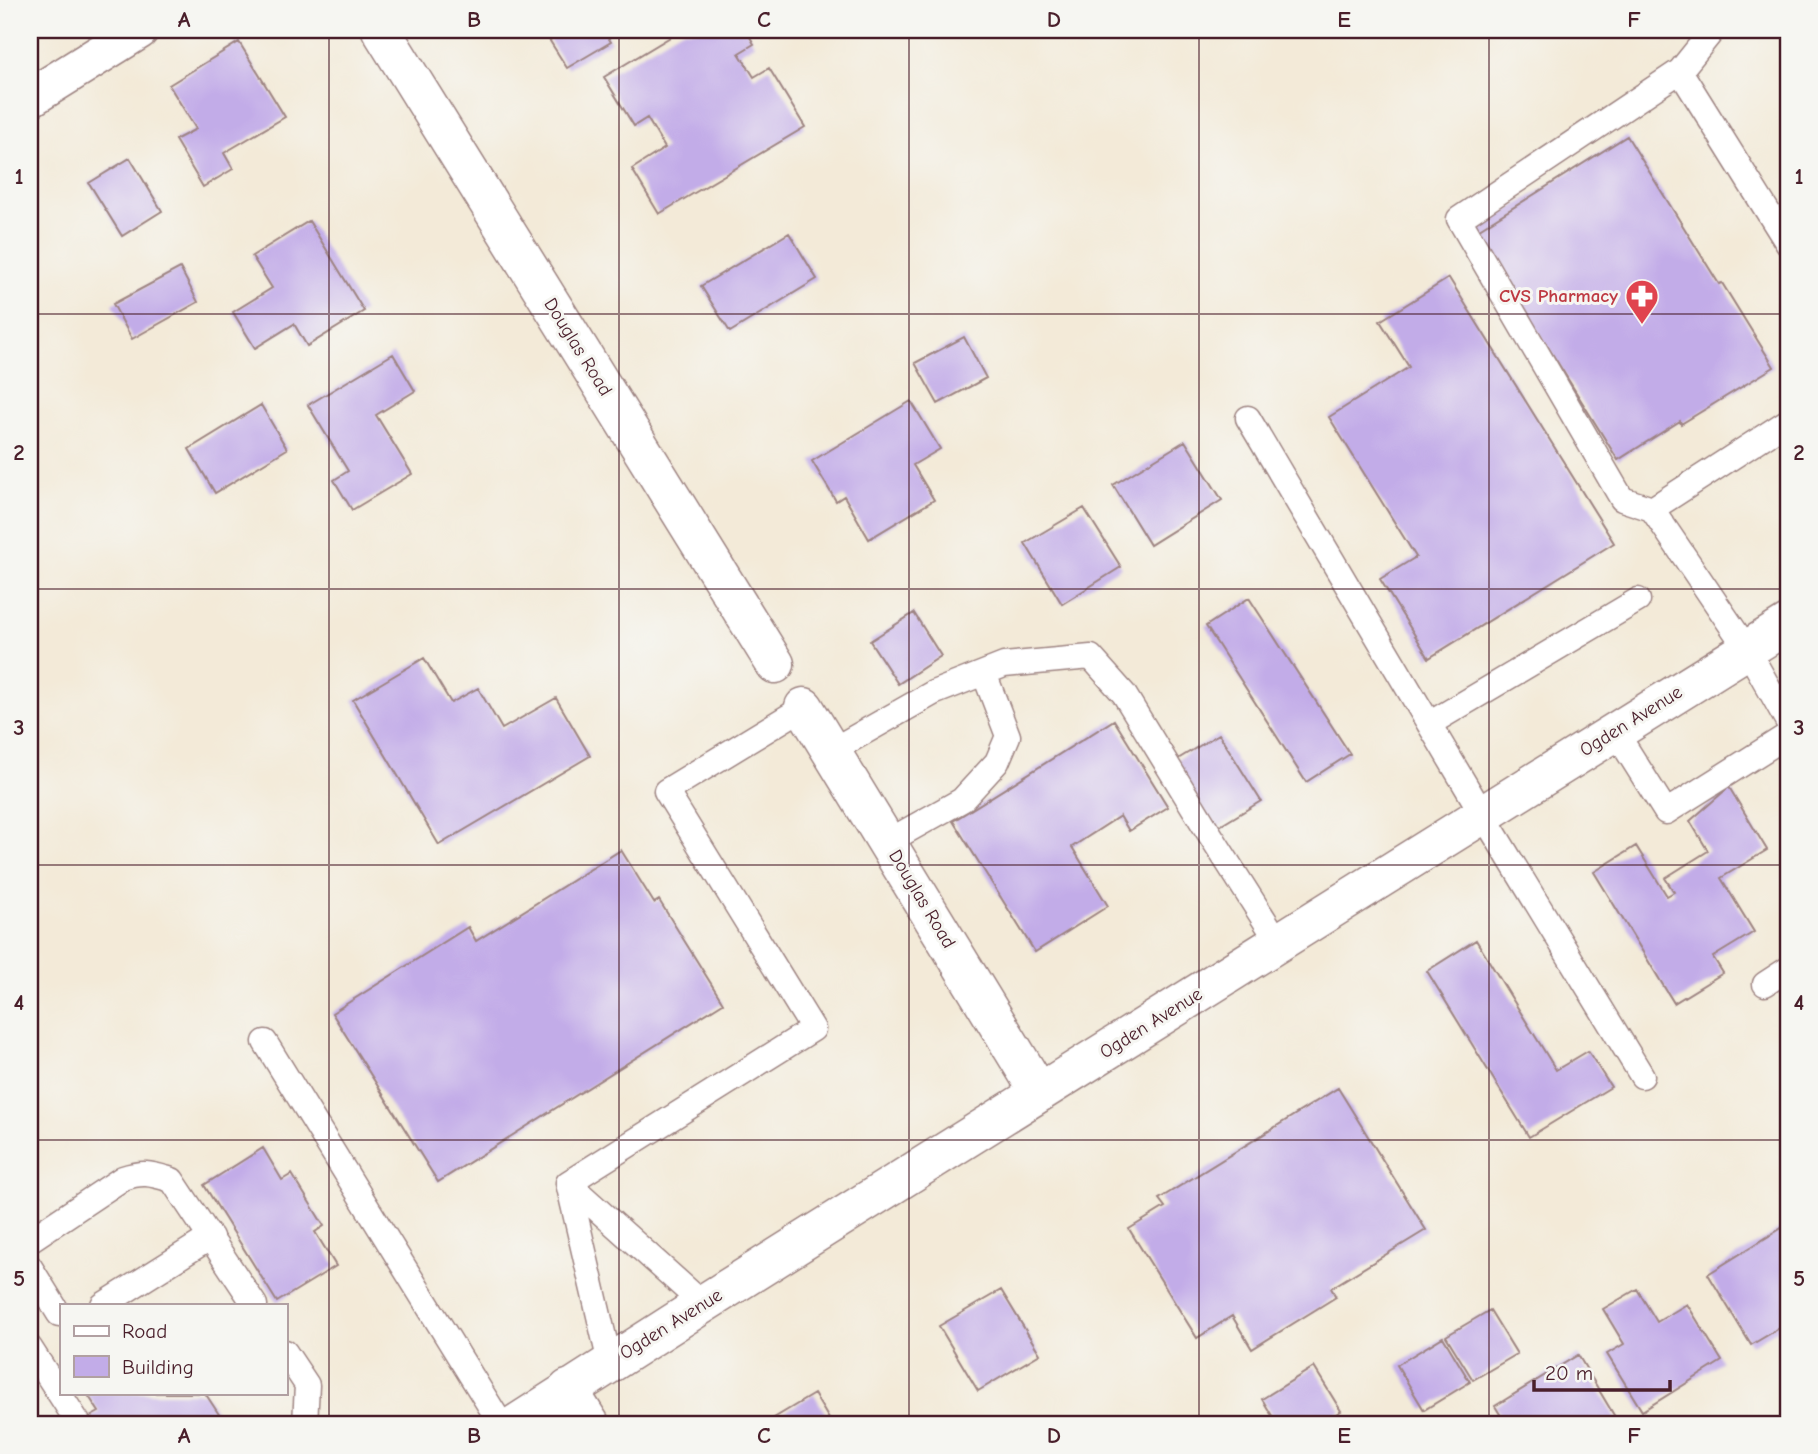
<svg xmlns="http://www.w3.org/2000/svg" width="1818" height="1454" font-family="'Comic Neue',sans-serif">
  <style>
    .building { fill: #c2ace8 }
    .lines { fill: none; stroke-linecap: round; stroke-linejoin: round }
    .lane-casing { stroke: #9e8482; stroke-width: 27 }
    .street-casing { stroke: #9e8482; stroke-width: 41 }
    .primary-casing { stroke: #9e8482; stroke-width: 41 }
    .lane { stroke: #fff; stroke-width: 24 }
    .street { stroke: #fff; stroke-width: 38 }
    .primary { stroke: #fff; stroke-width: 38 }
    .grid { fill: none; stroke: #4a1f2b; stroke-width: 2; stroke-opacity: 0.55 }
    .labels { text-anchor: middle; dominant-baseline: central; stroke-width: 6; stroke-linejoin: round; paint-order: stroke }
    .health-label { font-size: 19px; font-weight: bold; fill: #be3a42; stroke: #f6f6f2; text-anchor: end }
    .street-label { font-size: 19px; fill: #4a1f2b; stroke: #f6f6f2 }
    .neatline { fill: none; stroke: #4a1f2b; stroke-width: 2.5 }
    .grid-label { font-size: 23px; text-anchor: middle; font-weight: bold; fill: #4a1f2b }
  </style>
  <rect width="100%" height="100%" fill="#f6f6f2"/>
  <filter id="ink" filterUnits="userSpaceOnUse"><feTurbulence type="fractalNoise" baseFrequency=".0143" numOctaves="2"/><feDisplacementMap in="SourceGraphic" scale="14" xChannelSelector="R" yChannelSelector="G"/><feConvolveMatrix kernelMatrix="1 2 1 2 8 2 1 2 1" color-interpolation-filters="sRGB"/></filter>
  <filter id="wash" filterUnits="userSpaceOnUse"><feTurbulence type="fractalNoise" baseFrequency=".00686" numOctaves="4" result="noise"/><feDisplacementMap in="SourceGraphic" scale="28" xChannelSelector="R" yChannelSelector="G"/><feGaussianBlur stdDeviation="1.57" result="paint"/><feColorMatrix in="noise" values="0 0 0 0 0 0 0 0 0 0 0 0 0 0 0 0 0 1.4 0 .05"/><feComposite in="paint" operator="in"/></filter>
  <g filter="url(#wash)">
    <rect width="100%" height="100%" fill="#f3ead8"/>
    <g id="blocks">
      <path class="building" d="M543,30H603L611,42L567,68Z
        M682,30H746L754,44L739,53L754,77L769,68L805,127L659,214L632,169L665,148L647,118L634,126L604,77Z
        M239,42L285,117L224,153L233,169L203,187L175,140L196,129L169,85Z
        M1627,136L1719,284L1722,283L1774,367L1681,424L1680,421L1618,460L1476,231Z
        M130,158L162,211L122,236L89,183Z
        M309,221L364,311L307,346L294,324L255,348L233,312L272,288L252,256Z
        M789,233L817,279L730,332L701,286Z
        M180,268L198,302L132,339L113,304Z
        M1449,278L1614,543L1429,658L1380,579L1416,557L1329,417L1409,367L1380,321Z
        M964,337L986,378L938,404L915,363Z
        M393,354L415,391L376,415L412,474L352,510L334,480L348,471L308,405Z
        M911,401L940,449L913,465L934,500L869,539L844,496L836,501L812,461Z
        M261,405L287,449L215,493L189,449Z
        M1185,441L1222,500L1150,545L1113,485Z
        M1084,508L1121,567L1062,604L1025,543Z
        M1249,598L1350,754L1306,782L1206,626Z
        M914,613L941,656L898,684L870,641Z
        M424,658L451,703L478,688L502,729L556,698L590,756L439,845L353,700Z
        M1114,720L1168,807L1129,831L1120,816L1072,847L1108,906L1035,952L953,821Z
        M1219,734L1261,801L1215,829L1173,762Z
        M1729,787L1767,850L1721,878L1754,932L1713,957L1723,973L1674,1003L1594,872L1636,846L1667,896L1674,892L1665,878L1708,851L1690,821Z
        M621,850L654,903L659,900L723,1003L438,1182L332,1013L468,927L476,941Z
        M1476,940L1556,1070L1588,1051L1611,1087L1529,1137L1427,971Z
        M1338,1088L1426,1230L1331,1288L1336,1297L1252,1349L1232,1316L1197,1338L1129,1229L1165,1207L1159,1199Z
        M263,1148L282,1180L292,1174L324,1226L315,1232L336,1266L277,1302L204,1185Z
        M1788,1224V1323L1751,1345L1708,1274Z
        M1637,1289L1657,1322L1687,1304L1722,1361L1642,1411L1607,1354L1624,1344L1603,1309Z
        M1001,1290L1040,1354L978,1391L939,1326Z
        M1490,1310L1517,1354L1473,1380L1446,1336Z
        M1443,1337L1470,1382L1424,1410L1397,1365Z
        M1578,1355L1618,1422L1615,1424H1506L1495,1406Z
        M1314,1367L1341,1411L1319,1424H1277L1262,1399Z
        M93,1393H205L224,1422L220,1424H95L90,1417L99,1412L88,1395Z
        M814,1394L832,1424H764Z"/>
    </g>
  </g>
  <g filter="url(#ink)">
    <use href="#blocks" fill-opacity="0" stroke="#9e8482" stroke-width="2"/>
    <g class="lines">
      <defs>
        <path id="lane" d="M1713,30L1680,71L1459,219L1622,499L1652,509L1747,649L1788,722
          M1680,71L1788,244
          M1248,418L1483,815L1642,1076
          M1652,509L1788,421
          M1429,724L1638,600
          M1615,731L1666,812L1788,735
          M831,751L933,693L1004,665L1091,657L1124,694L1204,825L1279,943
          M887,842L962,800L997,762L1008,736L984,673
          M1765,984L1788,969
          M265,1042L501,1424
          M568,1183L813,1029L666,791L804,707
          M568,1183L610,1363
          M568,1183L703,1304
          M30,1240L123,1178C144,1171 151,1174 172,1180L255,1305
          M30,1267L59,1314H61
          M103,1305L211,1237
          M30,1348L79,1424
          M285,1352L307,1385L305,1424"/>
        <path id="street" d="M381,30L775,664
          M30,98L139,30
          M804,707L1039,1092
          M568,1389L590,1424"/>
        <path id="primary" d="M516,1424L703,1304L1343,902L1788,624"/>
      </defs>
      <use href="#lane" class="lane-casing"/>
      <use href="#street" class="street-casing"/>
      <use href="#primary" class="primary-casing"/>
      <use href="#lane" class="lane"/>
      <use href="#street" class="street"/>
      <use href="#primary" class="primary"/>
    </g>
  </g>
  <path class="grid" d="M329,30V1424M619,30V1424M909,30V1424M1199,30V1424M1489,30V1424M30,314H1788M30,589H1788M30,865H1788M30,1140H1788"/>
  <defs>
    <symbol id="pharmacy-pin" viewBox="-11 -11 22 30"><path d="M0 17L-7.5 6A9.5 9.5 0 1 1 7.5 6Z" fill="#e0444e" stroke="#f6f6f2"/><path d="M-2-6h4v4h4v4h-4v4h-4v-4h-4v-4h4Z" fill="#fff"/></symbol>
  </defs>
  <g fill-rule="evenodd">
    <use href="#pharmacy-pin" x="1623" y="277" width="38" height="52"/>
  </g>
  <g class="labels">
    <g class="health-label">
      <text x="1618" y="296">CVS Pharmacy</text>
    </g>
    <g class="street-label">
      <text transform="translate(578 347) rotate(58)">Douglas Road</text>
      <text transform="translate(1631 721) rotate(-32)">Ogden Avenue</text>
      <text transform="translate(922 899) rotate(59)">Douglas Road</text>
      <text transform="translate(1151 1023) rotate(-32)">Ogden Avenue</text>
      <text transform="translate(671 1324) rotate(-32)">Ogden Avenue</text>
    </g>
  </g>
  <rect width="1818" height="1454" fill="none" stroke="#f6f6f2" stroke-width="77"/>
  <rect x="60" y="1304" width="228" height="91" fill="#f6f6f2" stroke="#b1a0a2" stroke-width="2"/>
  <rect x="74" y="1326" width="35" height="10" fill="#ffffff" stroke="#b1a0a2" stroke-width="2"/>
  <text x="122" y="1338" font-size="21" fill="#4a1f2b">Road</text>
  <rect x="74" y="1356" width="35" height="21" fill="#c2ace8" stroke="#b1a0a2" stroke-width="2"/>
  <text x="122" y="1374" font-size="21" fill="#4a1f2b">Building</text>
  <path d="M1534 1380v10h136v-10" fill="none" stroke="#4a1f2b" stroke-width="3.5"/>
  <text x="1545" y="1380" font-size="21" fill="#4a1f2b" stroke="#f6f6f2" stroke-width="5" paint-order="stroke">20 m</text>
  <rect x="38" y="38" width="1742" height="1378" class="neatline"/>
  <g class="grid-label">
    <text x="184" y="27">A</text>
    <text x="474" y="27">B</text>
    <text x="764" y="27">C</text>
    <text x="1054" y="27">D</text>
    <text x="1344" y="27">E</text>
    <text x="1634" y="27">F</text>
    <text x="19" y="184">1</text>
    <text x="1799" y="184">1</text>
    <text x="19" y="460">2</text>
    <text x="1799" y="460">2</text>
    <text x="19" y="735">3</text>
    <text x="1799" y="735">3</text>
    <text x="19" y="1010">4</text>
    <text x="1799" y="1010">4</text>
    <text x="19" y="1286">5</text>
    <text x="1799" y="1286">5</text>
    <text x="184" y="1443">A</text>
    <text x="474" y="1443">B</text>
    <text x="764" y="1443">C</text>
    <text x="1054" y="1443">D</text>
    <text x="1344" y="1443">E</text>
    <text x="1634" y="1443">F</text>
  </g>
</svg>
